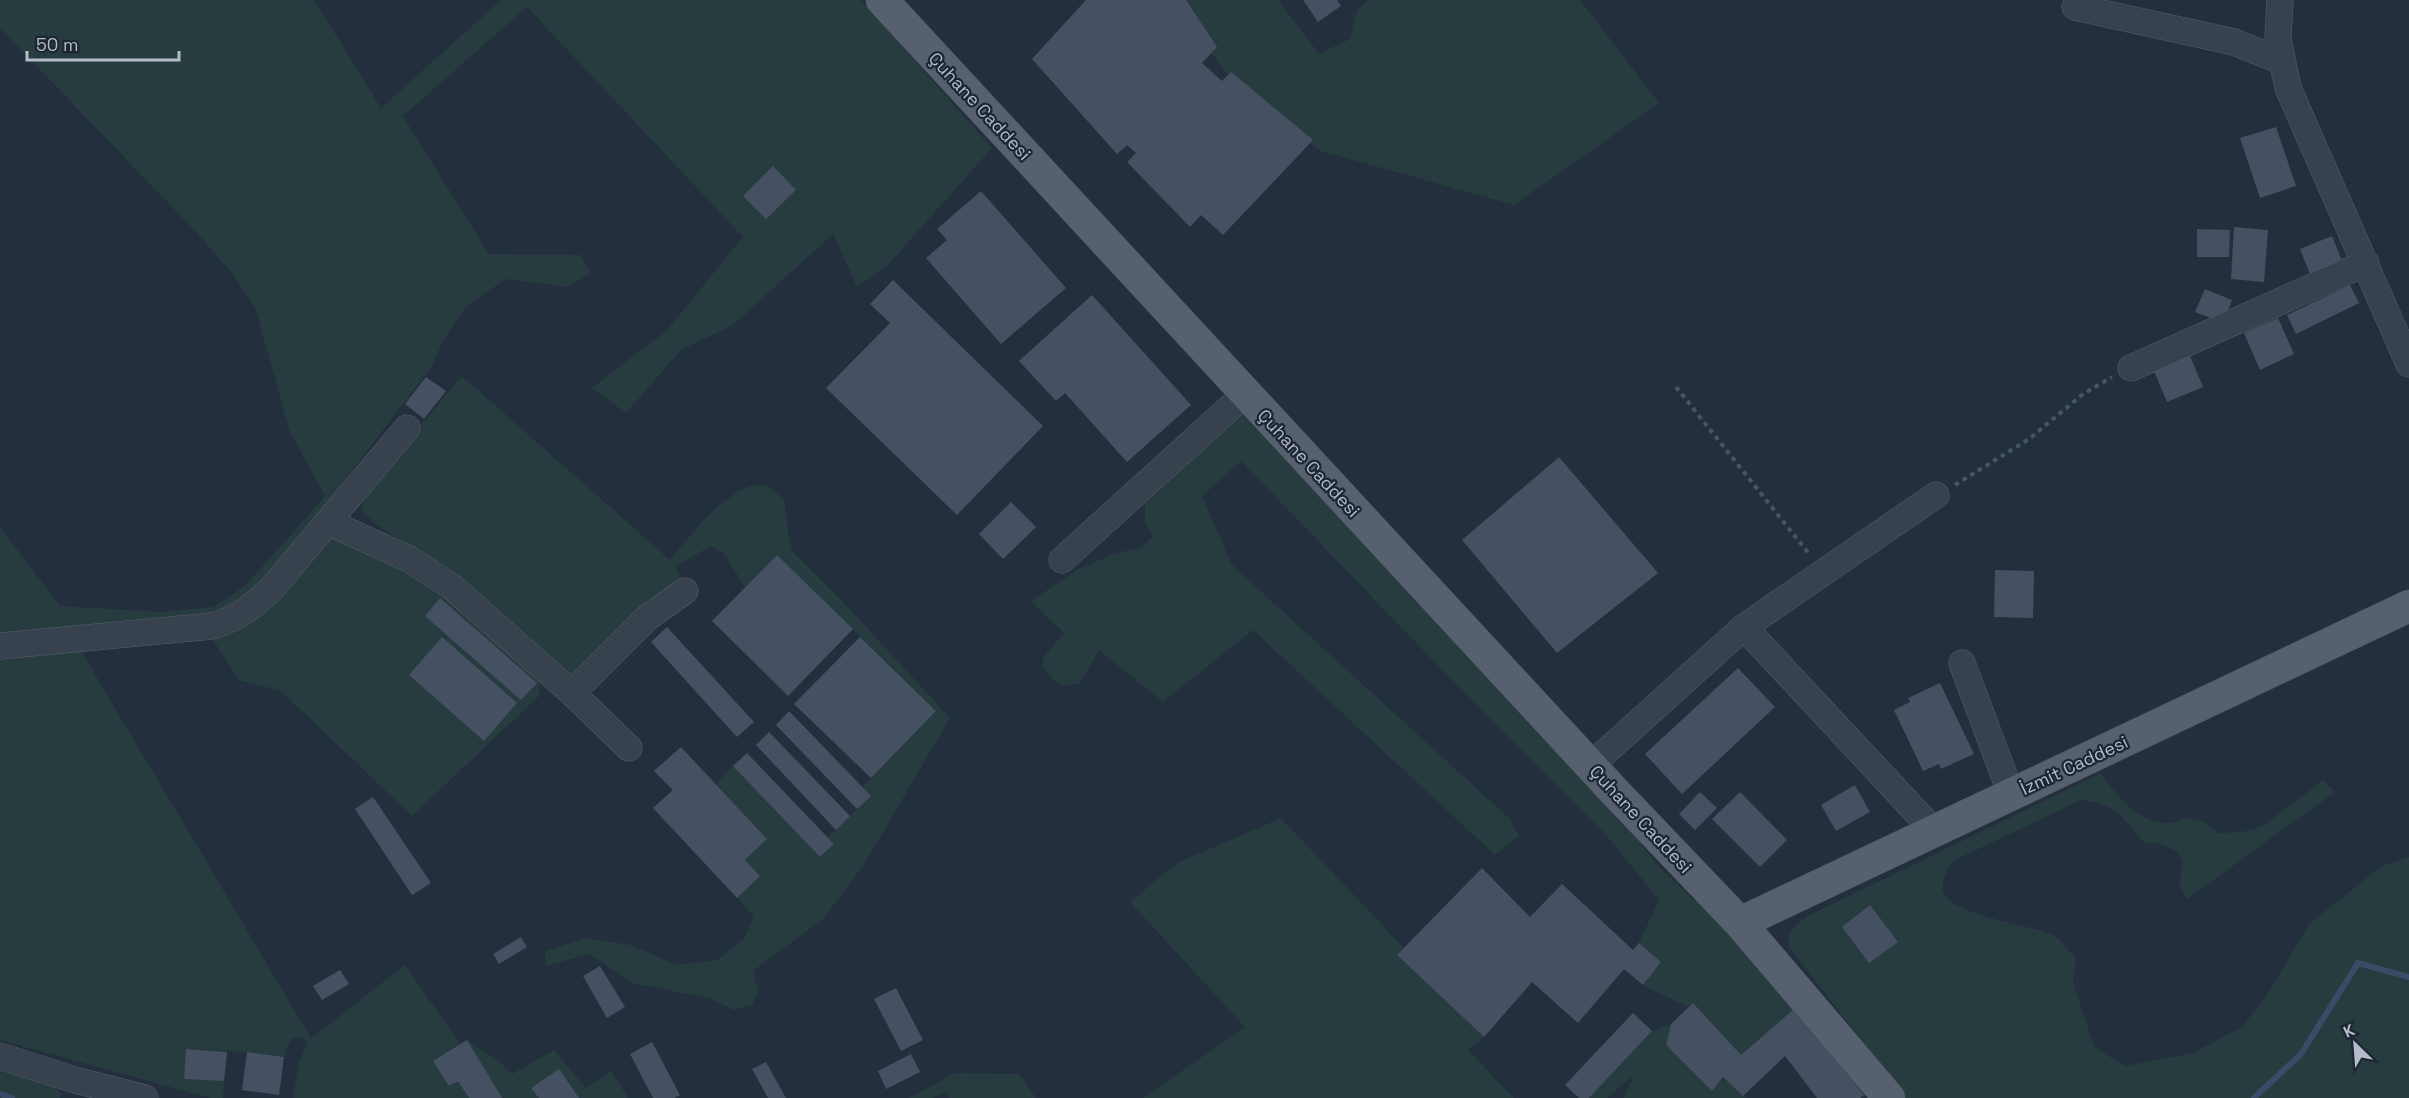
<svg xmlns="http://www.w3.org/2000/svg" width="2409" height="1098" font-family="'Space Grotesk',sans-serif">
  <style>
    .green { fill: #263c3f }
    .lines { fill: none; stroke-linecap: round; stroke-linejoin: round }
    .stream { stroke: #394c67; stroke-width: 6 }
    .building { fill: #455162 }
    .minor-casing { stroke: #565f6c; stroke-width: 27 }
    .major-casing { stroke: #414a57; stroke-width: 33 }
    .path { stroke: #44595c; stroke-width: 4; stroke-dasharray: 4.5 4.5; stroke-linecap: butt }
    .minor { stroke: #38414e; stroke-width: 26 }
    .major { stroke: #56606e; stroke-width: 32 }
    .labels { text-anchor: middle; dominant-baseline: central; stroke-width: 4.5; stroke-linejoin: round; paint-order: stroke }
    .street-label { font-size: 18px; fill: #b4bcc9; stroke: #1d2633 }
  </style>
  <rect width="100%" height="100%" fill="#242f3e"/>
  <path class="green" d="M0,0H314L381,108L501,0H861L992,148L886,267L857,287L833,234L733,325L681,350L626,413L592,388L667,330L743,237L527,7L403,116L489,254L580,255L591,273L568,287L506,279L466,306L444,339L432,366L273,574L217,617L0,638V527L60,606L163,612L214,607L246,585L325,496L290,432L255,307L231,272L197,233L0,28Z
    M1171,0H1278L1319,54L1350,39L1357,10L1368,0H1580L1659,103L1514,205L1321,151L1234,83Z
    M462,376L670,560C688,538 734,477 766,486C772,487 779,495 784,500L791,550L845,604L950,718L865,863L823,919L753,971L758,992L752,1005L733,1010L712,999L632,983L589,954L546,966L545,951L585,938L631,945L676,965L718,960L745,937L754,916L737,898L760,876L745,860L767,839L716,784L733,766L821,857L834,844L828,837L870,796L862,787L936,711L777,555L745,587L725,555L711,546L675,567L682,579L587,668L567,678L424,556L374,523L361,510L364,492Z
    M1242,414L1556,748L1625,824L1659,867L1694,900L1708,908L1795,1008L1741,1055L1693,1003L1688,1007L1643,985L1661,962L1639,943L1659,900L1607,836L1449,677L1241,461L1202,496L1232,565L1510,819L1519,836L1495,855L1253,630L1163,702L1099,650L1080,683L1061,686L1043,669V658L1064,633L1031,601L1080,568L1114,554L1142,547L1153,536L1145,521V504Z
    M331,537L401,563L519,657L539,681V696L412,816L281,691L239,680L208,632Z
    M77,644L311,1038L405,965L460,1044L467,1040L500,1062L512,1074L554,1050L586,1088L611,1071L628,1098H293L299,1062L308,1043L301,1037L292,1039L287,1047L284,1057L247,1052L186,1049L184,1078L224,1081L223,1098H210L0,1040V655Z
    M2101,773C2118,800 2152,837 2186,818L2203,822L2218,833L2242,832L2263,826L2323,780L2335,792L2187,899L2179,884L2183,864L2177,851L2158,843H2144C2122,817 2117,804 2081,800L1953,861C1948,869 1941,881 1943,891C1949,914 2027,925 2049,933C2059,937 2068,950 2076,958L2073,981L2094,1047L2125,1066L2193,1053L2242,1027L2267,995L2309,924L2382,866L2409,857V1098H1906L1789,947C1787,930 1795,925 1808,916Z
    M1281,818L1404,948L1397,955L1484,1037L1468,1050L1514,1098H1143L1245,1027L1130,902L1177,863Z
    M1671,1024L1666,1045L1712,1090L1723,1077L1746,1098H1624L1634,1075L1607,1098H1589L1652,1031Z
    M0,1068L49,1083L61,1093L60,1098H0Z
    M955,1073L1019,1074L1036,1098H949L946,1092L932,1098H909Z"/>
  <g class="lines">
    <path class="stream" d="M0,1094L12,1098
      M2254,1098L2301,1054L2358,963L2409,977"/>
  </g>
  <path class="building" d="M1086,0H1186L1217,47L1202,63L1222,81L1231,72L1313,140L1223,235L1201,215L1190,227L1127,162L1136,153L1127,145L1117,154L1032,59Z
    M1303,0H1337L1341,6L1318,22Z
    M2276,127L2296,186L2260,198L2240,138Z
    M773,166L796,190L766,219L743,196Z
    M981,191L1066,288L1001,344L926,258L947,240L937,229Z
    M2234,227L2268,230L2264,282L2231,279Z
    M2197,229L2230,230L2229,257H2197Z
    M2332,236L2342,261L2310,274L2300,249Z
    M893,280L1043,426L957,515L826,388L890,323L870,304Z
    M2350,285L2359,303L2296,334L2287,315Z
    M2205,289L2232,300L2223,323L2195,312Z
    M1092,295L1191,405L1127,462L1065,393L1056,401L1019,361Z
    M2278,318L2294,354L2260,370L2244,333Z
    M2187,349L2203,387L2167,402L2151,364Z
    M426,377L446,391L424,419L405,404Z
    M1559,457L1658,573L1557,653L1462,540Z
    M1011,502L1036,527L1003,559L979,534Z
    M777,555L853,629L788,696L712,621Z
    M1995,570L2034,571L2033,618L1994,617Z
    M440,598L537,683L521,700L425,616Z
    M667,627L754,722L737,737L651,642Z
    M442,637L517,703L484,741L409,675Z
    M860,637L936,711L871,778L794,704Z
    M1738,668L1775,707L1682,794L1645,754Z
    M1940,683L1974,754L1941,769L1939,764L1923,771L1894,710L1910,702L1908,698Z
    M789,711L871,796L857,809L776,725Z
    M769,732L850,816L836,830L756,745Z
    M681,747L767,839L745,860L760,876L737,898L653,808L673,790L654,771Z
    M747,753L834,844L820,857L733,766Z
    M1855,785L1870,812L1836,831L1821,805Z
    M1700,792L1717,808L1695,830L1679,814Z
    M1740,792L1787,840L1760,867L1712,819Z
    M373,797L431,883L412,895L355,809Z
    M1482,868L1530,917L1562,884L1633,950L1639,943L1661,962L1643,985L1624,969L1578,1023L1532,982L1484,1037L1397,955Z
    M1870,905L1898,942L1869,963L1842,927Z
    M521,937L527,947L499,964L493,954Z
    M600,966L625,1007L607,1018L583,976Z
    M340,970L349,984L322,1000L313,986Z
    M896,988L923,1040L901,1051L874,999Z
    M1693,1003L1741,1055L1795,1008L1864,1095L1860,1098H1817L1785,1056L1743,1096L1723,1077L1712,1091L1666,1045L1671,1024Z
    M1633,1013L1652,1031L1589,1098H1579L1565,1085Z
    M467,1040L502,1098H469L458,1081L449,1086L433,1061Z
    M652,1042L680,1095L674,1098H653L630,1054Z
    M186,1049L227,1052L224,1081L184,1079Z
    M247,1052L284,1057L279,1095L242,1090Z
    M911,1054L920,1072L886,1089L878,1071Z
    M766,1062L786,1098H768L752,1069Z
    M559,1069L579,1098H539L531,1088Z"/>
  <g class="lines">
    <defs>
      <path id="minor" d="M2280,0L2278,39L2288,88L2409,364
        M2075,7L2234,42L2281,61
        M2131,368L2366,263
        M328,522L409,559L451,586L572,693L629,748
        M1062,560L1245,394
        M1744,627L1934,831
        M0,646L212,626C237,619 255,605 273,587L407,428
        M1962,663L2011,794
        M572,693L647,618L685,591
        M1590,766L1744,627L1936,495
        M0,1056L75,1080L145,1098"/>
      <path id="major" d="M882,0L1613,790L1740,923L1889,1098
        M1740,923L2409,606"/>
    </defs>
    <use href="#minor" class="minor-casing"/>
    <use href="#major" class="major-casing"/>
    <path class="path" d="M1676,387L1810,555
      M1955,485L2029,439L2083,394L2112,377"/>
    <use href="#minor" class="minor"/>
    <use href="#major" class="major"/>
  </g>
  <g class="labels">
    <g class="street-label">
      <text transform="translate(980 106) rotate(47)">Çuhane Caddesi</text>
      <text transform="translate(1309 463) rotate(47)">Çuhane Caddesi</text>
      <text transform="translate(2074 765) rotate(-25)">İzmit Caddesi</text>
      <text transform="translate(1641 819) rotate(47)">Çuhane Caddesi</text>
    </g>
  </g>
  <g transform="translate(2355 1044) rotate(335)" stroke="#1d2633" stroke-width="4.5" paint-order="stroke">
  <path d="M0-4.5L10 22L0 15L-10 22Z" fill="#b4bcc9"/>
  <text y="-9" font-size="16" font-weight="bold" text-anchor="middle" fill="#b4bcc9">K</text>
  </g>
  <path d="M27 51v9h152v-9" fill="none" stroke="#b4bcc9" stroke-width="3"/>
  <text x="36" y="51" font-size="18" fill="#b4bcc9" stroke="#1d2633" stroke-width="4.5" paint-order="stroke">50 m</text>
</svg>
